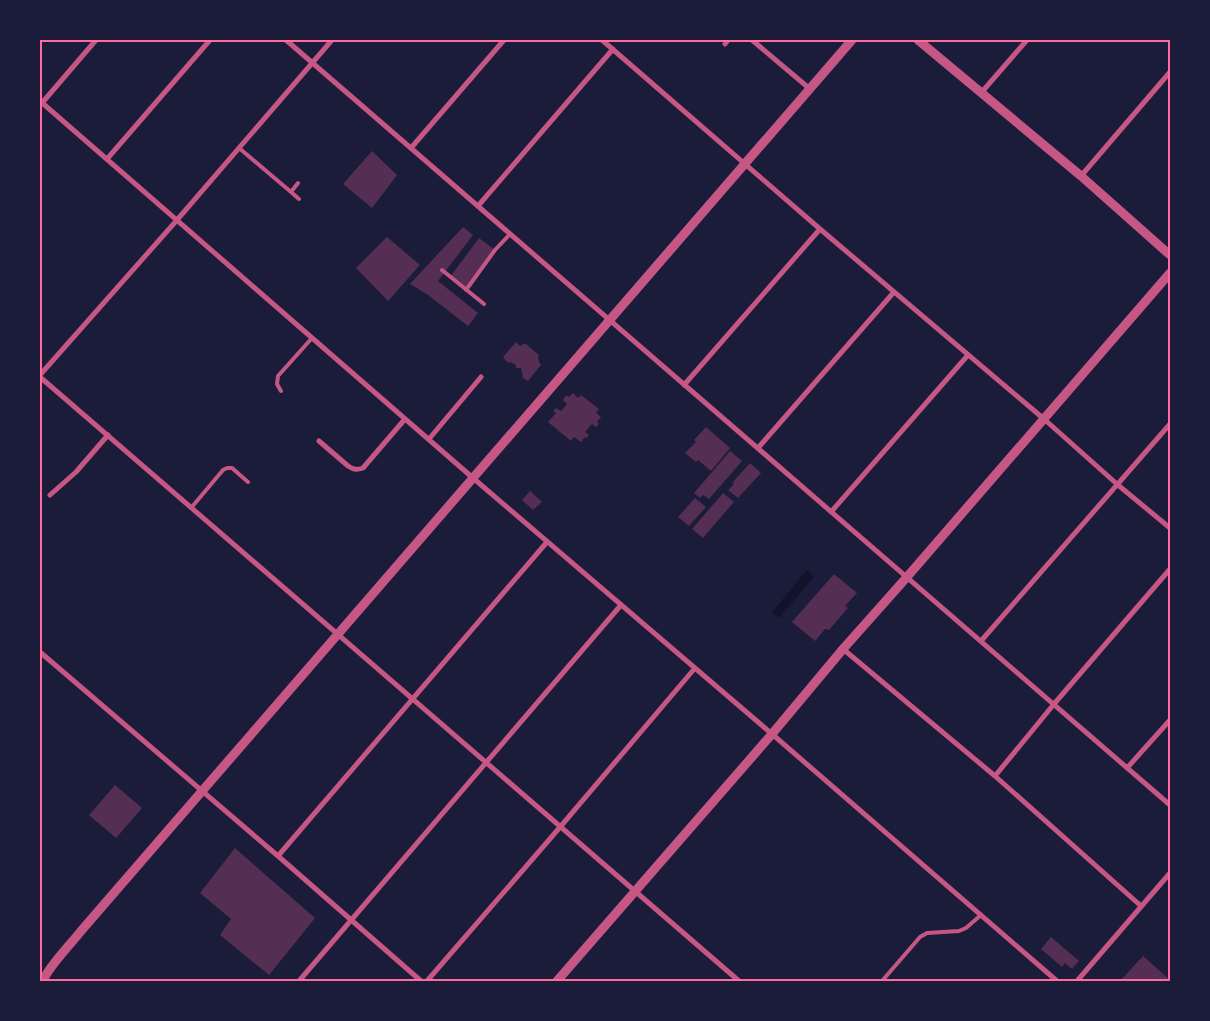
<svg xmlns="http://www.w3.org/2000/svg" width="1210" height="1021" font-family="'Alegreya Sans',sans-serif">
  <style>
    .water { fill: #12122b }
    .building { fill: #542f53 }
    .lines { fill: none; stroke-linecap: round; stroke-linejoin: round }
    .service { stroke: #c65784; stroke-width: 4 }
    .minor { stroke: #c65784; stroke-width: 5 }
    .tertiary { stroke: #c65784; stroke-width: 9 }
    .neatline { fill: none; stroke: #ff6b9d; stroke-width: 2 }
  </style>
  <rect width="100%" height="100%" fill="#1b1b3a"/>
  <path class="water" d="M807,570L814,577L779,618L772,612Z"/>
  <path class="building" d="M372,151L397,175L372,208L343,184Z
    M463,227L473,235L438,281L478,313L468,326L428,295L410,284Z
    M387,237L420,265L388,301L356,268Z
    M479,238L495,250L466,290L450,277Z
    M516,342L520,346L523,344H526L539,355L538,358L539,362L541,365L528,381L523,378L522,375L523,374L521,371L522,369L520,368H516L515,364L514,363L513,364L510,362L508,363L503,357Z
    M573,393L578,398L581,395L599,409L596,413L601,417L597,422L599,424L596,427L592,424L585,432L589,435L586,439L585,437L581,442L574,437L571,441L548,422L556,413L553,411L556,408L561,411L567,404L563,400L566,395L569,397Z
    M706,427L730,448L711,471L698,460L696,462L685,453L696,442L694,440Z
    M730,451L742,461L709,499L703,495L700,498L694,493Z
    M750,463L761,473L738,498L728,490L734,484L732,483Z
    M530,491L542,502L533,510L522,500Z
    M723,493L734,502L703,538L692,529Z
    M695,498L706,507L689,526L678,517Z
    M834,574L857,593L845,606L848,608L829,630L825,629L815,641L792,622Z
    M115,785L142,808L116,838L89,815Z
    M235,848L315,918L269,975L220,935L231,919L200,893Z
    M1051,937L1079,961L1072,969L1065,963L1062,967L1041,949Z
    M1143,956L1170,980V981H1120Z"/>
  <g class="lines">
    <path class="service" d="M239,148L291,192L298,183
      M291,192L299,199
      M442,270L484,304
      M466,290L495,250L510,234
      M281,391L277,384L278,376L312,338
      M191,508L223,470L227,468H232L248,482
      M882,981L920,937L927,933L959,931L966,928L981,915"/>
    <path class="minor" d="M286,40L1170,805
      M602,40L820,229L1044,419L1118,485L1170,528
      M752,40L810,89
      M725,44L728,40
      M981,93L1027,40
      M40,101L473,478L772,734L1057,981
      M42,103L96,40
      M411,148L504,40
      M107,159L210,40
      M1081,176L1170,72
      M478,206L613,49
      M40,375L177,220L332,40
      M40,377L739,981
      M684,385L820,229
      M429,439L481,377
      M319,441L348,466C354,470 357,470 363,468L405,419
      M758,448L894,292
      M50,495L76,472L108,435
      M831,512L968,355
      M981,641L1170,424
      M843,649L995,776L1141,906
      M40,652L278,856L421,981
      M1127,768L1170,720
      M995,776L1054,704L1170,569
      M278,856L547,542
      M299,981L621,605
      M427,981L561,826L695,668
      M1077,981L1170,873"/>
    <path class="tertiary" d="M918,40L1081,176L1170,255
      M43,981C48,967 71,944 81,931L852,40
      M557,981L772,734L843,649L907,577L1170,273"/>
  </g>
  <rect width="1210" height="1021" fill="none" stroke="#1b1b3a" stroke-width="82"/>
  <rect x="41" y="41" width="1128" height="939" class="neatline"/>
</svg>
